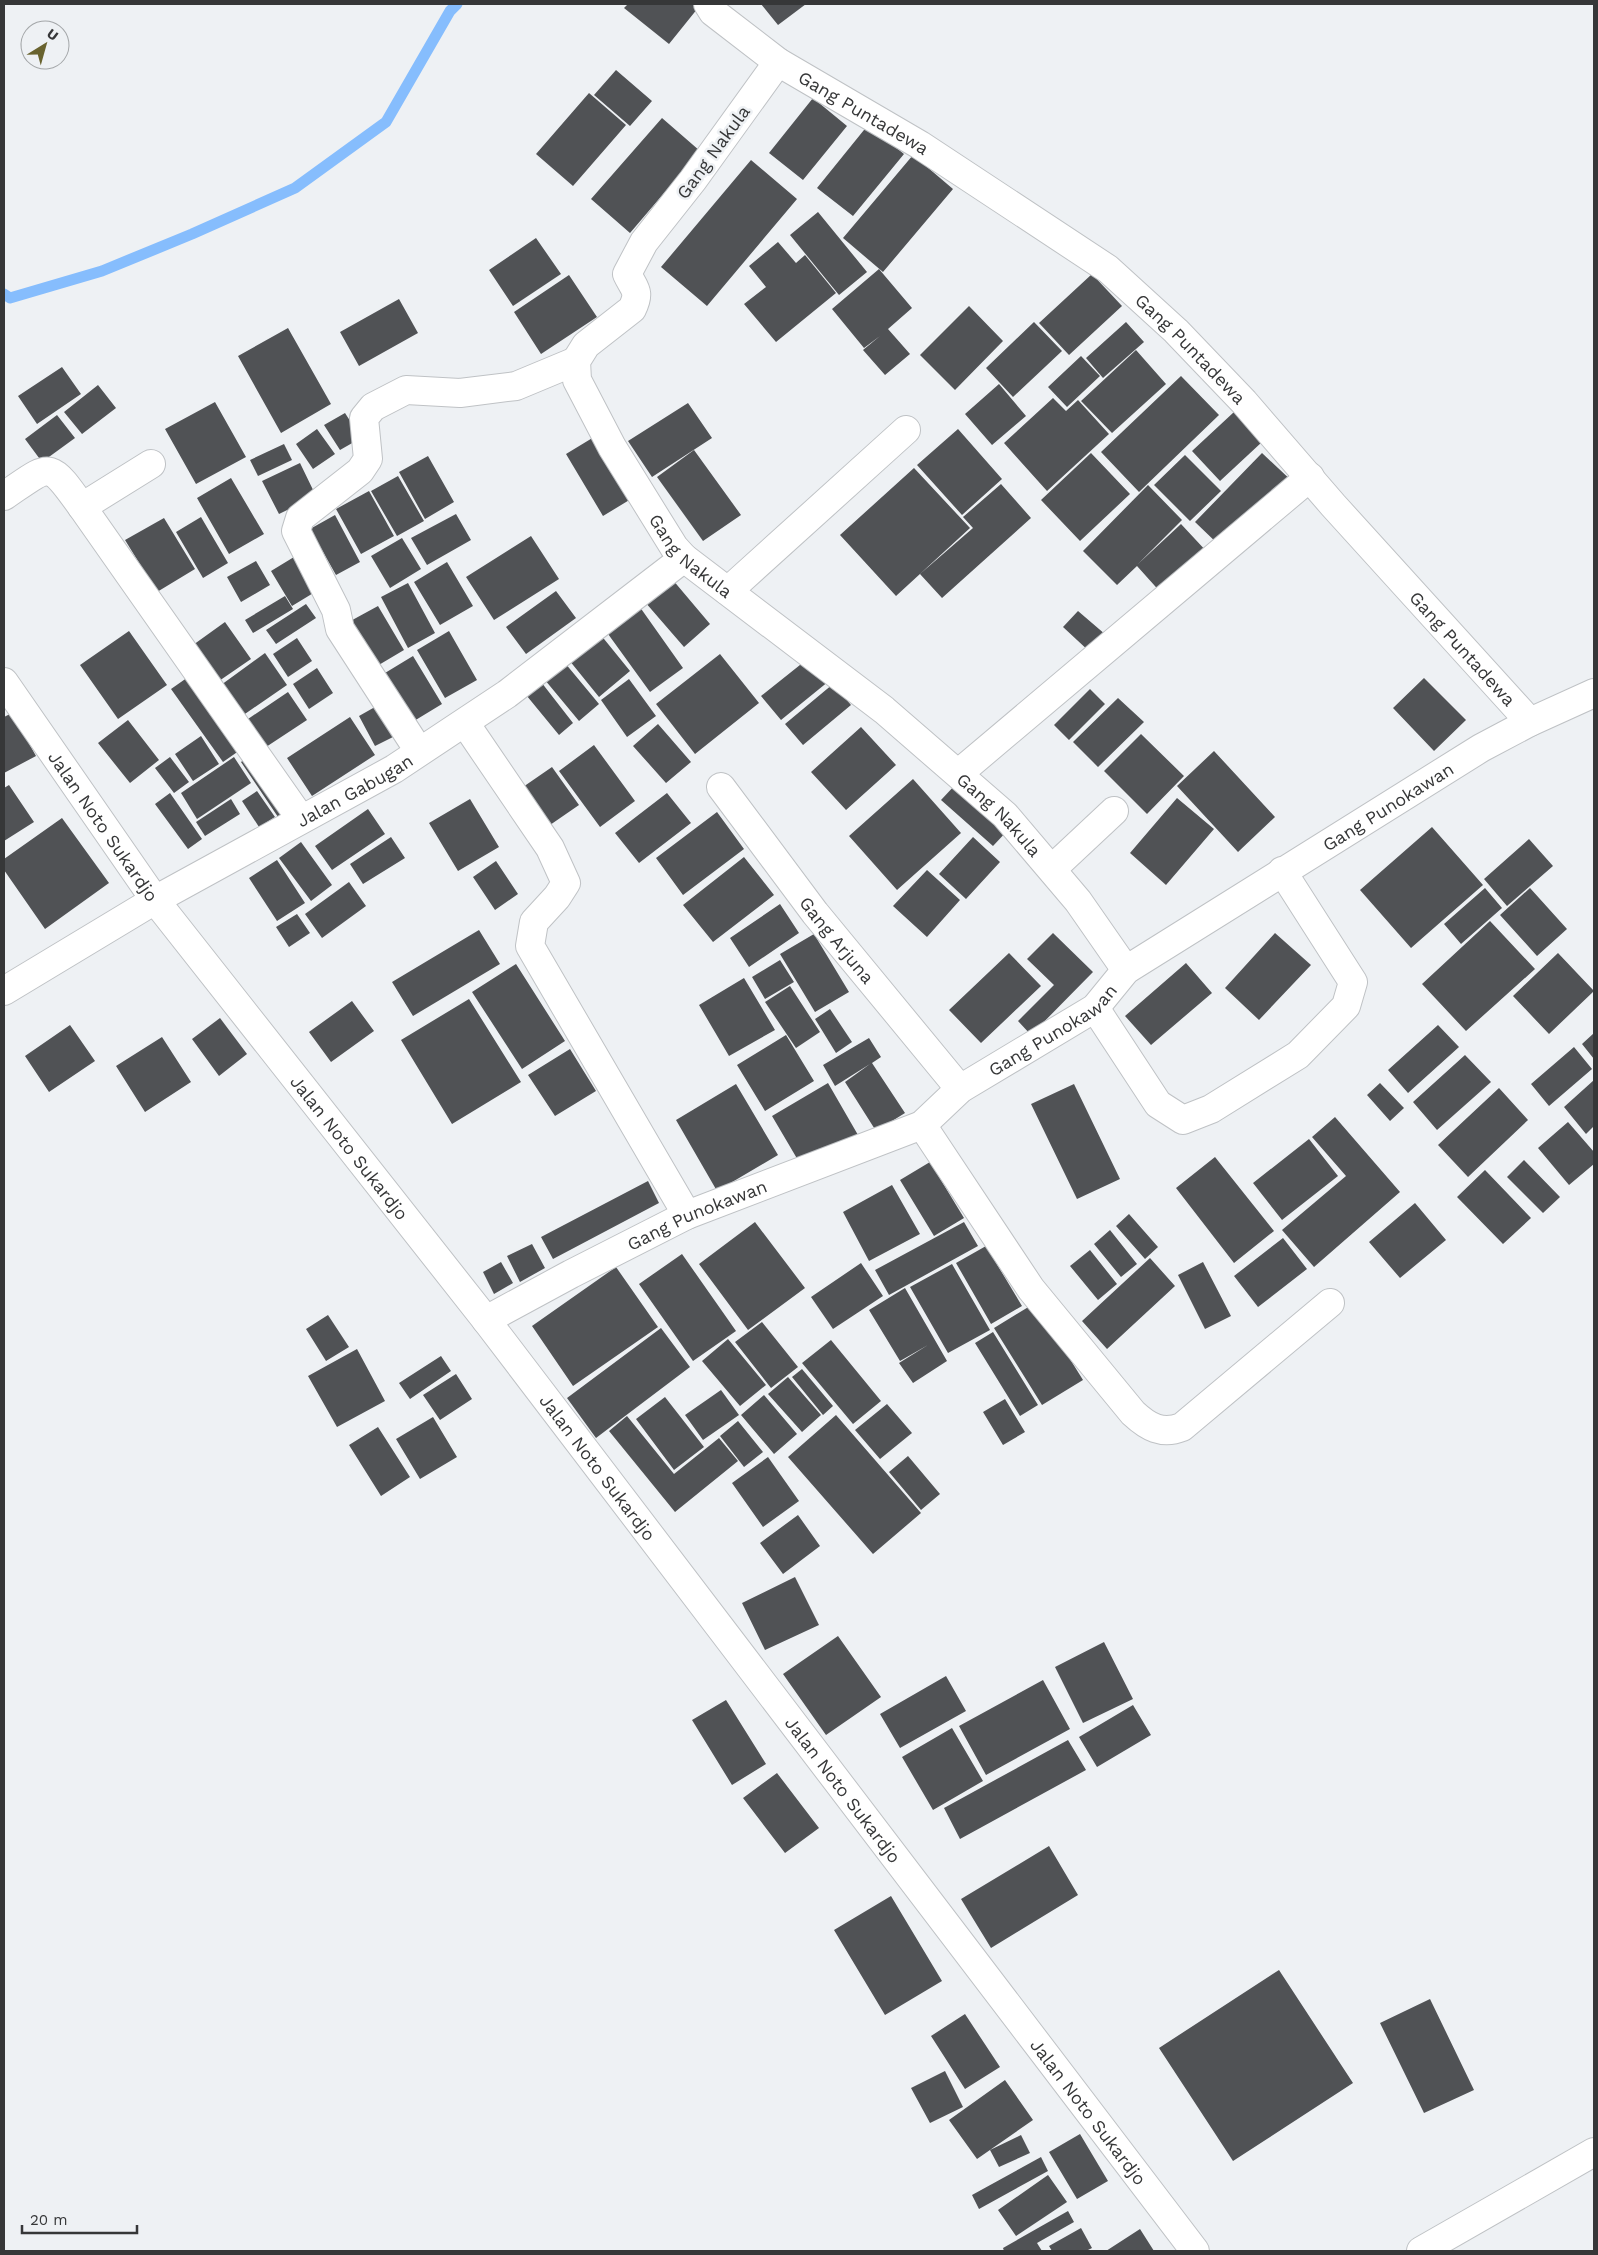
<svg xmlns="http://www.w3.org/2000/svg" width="1598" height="2255" font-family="'Work Sans',sans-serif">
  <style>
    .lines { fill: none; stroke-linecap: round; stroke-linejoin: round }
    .stream { stroke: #86bdfd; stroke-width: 11 }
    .building { fill: #505255 }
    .minor-casing { stroke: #bfc2c5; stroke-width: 30 }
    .minor { stroke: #fff; stroke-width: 28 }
    .labels { text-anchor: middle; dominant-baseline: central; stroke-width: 5; stroke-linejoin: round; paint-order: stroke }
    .street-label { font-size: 18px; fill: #363738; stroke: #eef1f4 }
  </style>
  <rect width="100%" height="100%" fill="#eef1f4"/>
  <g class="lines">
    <path class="stream" d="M4,294L10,298L102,271L192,234L295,188L386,122L450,11L457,4"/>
  </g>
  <path class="building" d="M628,4H692L698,8L669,44L624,8Z
    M761,4H806L778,25Z
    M616,70L652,101L630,126L594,95Z
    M589,93L626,125L573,186L536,154Z
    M813,98L847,126L803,180L769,153Z
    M662,118L700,151L630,233L591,199Z
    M868,125L904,154L853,216L817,188Z
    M913,155L953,189L883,272L843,238Z
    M751,160L797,199L707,306L661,267Z
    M818,212L867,272L839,295L790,235Z
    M536,238L561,274L513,306L489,270Z
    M778,242L796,263L805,255L836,293L776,342L744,304L766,287L749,266Z
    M879,269L912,308L888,329L910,354L885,375L863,350L880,336L864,348L832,309Z
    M1092,274L1122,306L1069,355L1039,323Z
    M569,275L597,317L541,354L514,312Z
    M399,299L418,333L359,366L340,332Z
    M969,306L1003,341L955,390L920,355Z
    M1034,322L1062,351L1013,397L986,368Z
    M1126,322L1144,342L1103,378L1086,358Z
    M288,328L331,404L281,433L238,356Z
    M1136,350L1166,384L1112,433L1081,401Z
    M1081,356L1100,376L1067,407L1048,387Z
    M62,367L81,394L37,424L18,396Z
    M1181,376L1219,415L1139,492L1101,452Z
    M999,384L1026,416L992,445L965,414Z
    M98,385L116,408L82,434L64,412Z
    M1053,398L1066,411L1078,400L1109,434L1047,491L1004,443Z
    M215,402L246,457L196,484L165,429Z
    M688,403L712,438L652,477L628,441Z
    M1234,412L1262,442L1220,481L1192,451Z
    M345,413L361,438L340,450L324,425Z
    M57,415L75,438L42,462L25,439Z
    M317,429L335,454L313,469L296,444Z
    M958,429L1002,479L962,515L917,465Z
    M594,437L631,499L603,516L566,454Z
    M284,444L292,460L258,476L250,460Z
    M694,450L741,515L703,541L657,477Z
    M1091,453L1130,494L1080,541L1041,500Z
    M1262,453L1294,483L1220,546L1195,522Z
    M1185,455L1221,491L1190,521L1154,485Z
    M428,456L454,502L425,519L399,472Z
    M300,463L316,496L279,514L262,481Z
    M914,468L970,528L896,596L840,535Z
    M398,476L424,521L397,536L371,491Z
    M231,478L264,534L229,554L197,498Z
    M1001,484L1031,518L942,598L920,574L973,528L963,517Z
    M1148,485L1182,520L1138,564L1181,524L1208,553L1163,595L1137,566L1117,585L1083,551Z
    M369,491L394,536L361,554L336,509Z
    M456,514L471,540L427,565L411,538Z
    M335,515L360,562L336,575L310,529Z
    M201,517L228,563L203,578L176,532Z
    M164,518L195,569L157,592L125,540Z
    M531,536L559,579L494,620L466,577Z
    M402,538L421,569L390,588L371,556Z
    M294,557L315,592L292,606L271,571Z
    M256,561L270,585L241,602L227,577Z
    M447,562L473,606L440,625L414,582Z
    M672,579L710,624L684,647L645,602Z
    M408,583L435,633L408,648L381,597Z
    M556,591L576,618L526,654L506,627Z
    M285,596L293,609L253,633L245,620Z
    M637,603L683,668L650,692L603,627Z
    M306,604L316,618L276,644L266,630Z
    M378,606L404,650L372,669L345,624Z
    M1078,611L1106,635L1091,653L1063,627Z
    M225,622L251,659L219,681L193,645Z
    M129,631L167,685L118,719L80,665Z
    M449,631L477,680L445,698L417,650Z
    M600,634L630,671L599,697L569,660Z
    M297,638L312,661L288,677L273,654Z
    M265,653L287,685L242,716L221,685Z
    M720,654L759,703L695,754L656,704Z
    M413,656L442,704L414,721L385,673Z
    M560,657L599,704L579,721L540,674Z
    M810,657L829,681L781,720L761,696Z
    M317,668L333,693L309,709L293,684Z
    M191,675L243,748L223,762L171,689Z
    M538,678L573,723L559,735L522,690Z
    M1424,678L1466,720L1434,751L1393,708Z
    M629,679L656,716L627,737L601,700Z
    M833,684L851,705L803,745L785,724Z
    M1090,689L1105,704L1069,740L1054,725Z
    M288,692L307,720L266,747L248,719Z
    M1118,698L1144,722L1098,767L1073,742Z
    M382,703L399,734L375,746L359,716Z
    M12,713L36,756L4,773V717Z
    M350,717L375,755L312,796L287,758Z
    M128,720L159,760L130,783L98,743Z
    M658,724L691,762L666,783L633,746Z
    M861,727L896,765L846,810L811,772Z
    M1141,734L1184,776L1147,814L1104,771Z
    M201,736L219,764L193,781L175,754Z
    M594,745L635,801L600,827L559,771Z
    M1214,751L1275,817L1238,852L1177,786Z
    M252,754L290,809L278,817L241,762Z
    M170,757L189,782L174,793L155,768Z
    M234,757L251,783L197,819L181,793Z
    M552,767L579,805L550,825L523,787Z
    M913,779L961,833L897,890L849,836Z
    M956,784L1008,830L993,846L941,800Z
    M9,785L34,822L4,841V788Z
    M257,791L275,817L259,827L242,801Z
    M170,793L202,839L188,849L155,804Z
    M667,793L691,823L639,863L615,833Z
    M1177,798L1214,829L1166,885L1130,853Z
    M231,799L240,814L205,836L196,822Z
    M470,799L499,847L458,871L429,823Z
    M368,809L385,834L332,870L315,846Z
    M717,812L744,849L683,895L656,858Z
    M62,818L109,883L45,929L4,870V859Z
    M1432,827L1483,885L1411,948L1360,890Z
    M391,837L405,858L363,884L350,864Z
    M973,837L1000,862L966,899L939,874Z
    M1529,839L1553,866L1507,906L1484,879Z
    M301,842L332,885L311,901L279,858Z
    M744,857L774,895L713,942L683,905Z
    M277,860L305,903L277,921L249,878Z
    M496,861L518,894L495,910L473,877Z
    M927,870L960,900L927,937L893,906Z
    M349,882L366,906L322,938L305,914Z
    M1485,888L1502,908L1461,944L1444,924Z
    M1530,888L1567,929L1537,956L1500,915Z
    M780,904L799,933L749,967L730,938Z
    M297,914L310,933L289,947L276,927Z
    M1490,921L1535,969L1466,1031L1422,984Z
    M479,930L500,964L413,1016L392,982Z
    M1053,933L1093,972L1031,1035L1018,1021L1054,985L1027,959Z
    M1275,933L1311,965L1259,1020L1225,988Z
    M814,934L849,992L815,1012L780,954Z
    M1009,953L1041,986L981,1043L949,1010Z
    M1558,953L1594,991L1549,1034L1513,996Z
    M780,960L794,982L765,999L752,977Z
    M1186,963L1212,993L1151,1045L1125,1016Z
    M516,964L565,1041L522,1069L472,992Z
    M744,978L775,1030L729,1056L699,1005Z
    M790,986L820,1032L796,1048L765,1002Z
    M469,999L521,1082L452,1124L401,1040Z
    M352,1001L374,1031L331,1062L309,1032Z
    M830,1009L852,1042L836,1053L815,1019Z
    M220,1018L247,1054L219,1076L192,1039Z
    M70,1025L95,1061L49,1092L25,1056Z
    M1438,1025L1459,1047L1408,1093L1388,1070Z
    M1594,1033V1059L1582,1044Z
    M786,1035L814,1081L765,1111L737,1065Z
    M162,1037L191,1082L145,1112L116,1066Z
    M869,1038L881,1057L872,1063L905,1113L876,1131L845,1082L870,1064L835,1086L823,1065Z
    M1574,1047L1592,1069L1549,1106L1531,1084Z
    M570,1049L596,1091L555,1116L528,1075Z
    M1465,1055L1491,1082L1437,1130L1413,1102Z
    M1594,1080V1126L1586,1134L1564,1107Z
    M828,1083L858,1135L802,1167L772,1116Z
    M1380,1083L1404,1108L1390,1121L1367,1095Z
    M736,1084L778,1155L717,1191L676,1120Z
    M1074,1084L1120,1179L1077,1199L1031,1104Z
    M1499,1088L1528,1120L1468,1177L1438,1145Z
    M1335,1117L1400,1192L1314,1267L1282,1230L1346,1176L1312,1137Z
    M1568,1122L1594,1152V1164L1569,1185L1538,1148Z
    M1309,1139L1338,1176L1282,1220L1253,1183Z
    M1215,1157L1274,1231L1234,1263L1176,1188Z
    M1524,1160L1560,1197L1543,1213L1507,1177Z
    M930,1162L964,1218L934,1236L900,1180Z
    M1485,1170L1531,1218L1503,1244L1457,1197Z
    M648,1181L659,1203L553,1259L541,1237Z
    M892,1185L920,1234L869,1261L843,1212Z
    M1415,1203L1446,1240L1400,1278L1369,1242Z
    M1129,1214L1158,1247L1145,1259L1116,1226Z
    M755,1222L805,1288L748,1330L699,1264Z
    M964,1222L978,1246L889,1295L875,1270Z
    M1110,1230L1137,1264L1121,1277L1094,1244Z
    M1283,1238L1307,1269L1258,1307L1234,1276Z
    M532,1244L545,1268L520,1282L507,1256Z
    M986,1246L1022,1306L991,1324L956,1263Z
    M1090,1250L1117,1284L1098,1300L1070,1266Z
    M682,1254L736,1331L693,1361L639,1284Z
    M1150,1258L1175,1286L1107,1349L1082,1321Z
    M501,1262L513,1283L494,1294L483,1272Z
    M1203,1262L1231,1316L1205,1329L1178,1275Z
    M861,1263L883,1296L833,1329L811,1297Z
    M952,1264L990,1330L948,1353L910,1287Z
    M616,1267L658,1327L573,1386L532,1326Z
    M905,1288L947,1361L913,1383L899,1363L928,1345L900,1361L869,1310Z
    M1035,1303L1083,1380L1042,1405L994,1328Z
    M328,1315L349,1347L326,1361L306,1329Z
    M762,1322L798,1367L771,1388L735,1342Z
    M661,1328L690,1367L596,1438L567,1398Z
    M993,1332L1038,1405L1020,1416L975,1343Z
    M728,1339L766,1385L740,1406L702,1361Z
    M831,1340L881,1401L853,1424L802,1363Z
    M357,1349L385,1401L337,1427L308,1376Z
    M441,1356L451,1371L410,1399L399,1383Z
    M802,1369L833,1406L823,1415L792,1377Z
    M456,1374L472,1399L440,1420L423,1395Z
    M788,1377L821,1415L802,1432L768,1394Z
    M721,1390L739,1415L703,1440L685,1415Z
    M764,1395L797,1434L774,1454L741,1415Z
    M665,1397L704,1447L674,1470L636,1419Z
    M1005,1399L1025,1432L1003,1445L983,1412Z
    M887,1404L912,1433L880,1459L855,1430Z
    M836,1415L921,1513L873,1554L788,1457Z
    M627,1416L674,1474L719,1438L738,1461L675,1512L609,1431Z
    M433,1417L457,1457L420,1479L396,1439Z
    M738,1421L763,1452L744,1467L720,1436Z
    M378,1427L410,1477L381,1496L349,1445Z
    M908,1456L940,1494L921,1510L889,1472Z
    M768,1457L799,1501L763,1527L732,1483Z
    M798,1515L820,1546L783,1574L760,1543Z
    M795,1577L819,1625L765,1650L742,1603Z
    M838,1636L881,1697L826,1735L783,1674Z
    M1104,1642L1133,1699L1083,1723L1055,1667Z
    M946,1676L966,1711L900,1748L880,1714Z
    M1043,1680L1070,1729L986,1775L959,1726Z
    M726,1700L766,1764L732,1785L692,1720Z
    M1133,1705L1151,1735L1097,1767L1079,1737Z
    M952,1728L983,1781L933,1810L902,1757Z
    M1068,1740L1086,1770L960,1839L944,1808Z
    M777,1773L819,1828L785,1853L743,1798Z
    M1049,1846L1078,1895L991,1948L961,1899Z
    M891,1896L942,1981L885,2015L834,1930Z
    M1279,1970L1353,2083L1233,2161L1159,2048Z
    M1430,1999L1474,2090L1424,2113L1380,2023Z
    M965,2014L1000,2067L965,2089L931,2036Z
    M945,2071L963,2107L930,2123L911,2088Z
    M1005,2080L1033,2120L977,2159L949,2120Z
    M1080,2134L1108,2181L1077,2199L1049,2152Z
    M1021,2135L1030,2153L999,2167L990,2150Z
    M1041,2157L1048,2171L979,2209L972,2195Z
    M1048,2175L1067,2202L1016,2236L998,2210Z
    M1068,2211L1074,2222L1037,2243L1042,2251H1004L1003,2248Z
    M1081,2228L1092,2248L1086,2251H1052L1049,2246Z
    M1140,2229L1154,2251H1106Z"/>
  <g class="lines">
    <defs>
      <g id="minor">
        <path id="s1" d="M708,4L713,12L778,62L920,145L1108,269L1176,331L1244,402L1333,505L1530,722"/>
        <path id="s2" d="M778,62L693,180L644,242L627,274C634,289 641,291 632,309L586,345L576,361L577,380L612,447L674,547L684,558L884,710L1005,815L1078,901L1126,970"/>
        <path d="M151,464L82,507L301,819"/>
        <path d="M4,496C51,464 48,459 82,507"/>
        <path d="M728,591L906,430"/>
        <path id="s3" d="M4,682L155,900L486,1320L1195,2251"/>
        <path d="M465,723L550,848L566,883L557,897L534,922L530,946L687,1215"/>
        <path d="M419,751L340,629L336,610L296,531L300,518L360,471L368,459L364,418L373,407L406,390L460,393L516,386L576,361"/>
        <path d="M959,773L1310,477"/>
        <path id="s4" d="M721,787L815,913L960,1089"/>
        <path d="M1052,869L1114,811"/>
        <path id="s5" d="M4,991L155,900L394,769L507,694L684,558"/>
        <path d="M1095,1008L1158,1104L1183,1120L1211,1109L1298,1055L1346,1006L1353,982L1282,871"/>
        <path d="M922,1125L1031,1289L1133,1413C1148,1427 1162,1435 1182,1427L1330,1303"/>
        <path id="s6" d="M486,1320L571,1274L687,1215L922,1125L960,1089L1095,1008L1126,970L1481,748L1530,722L1594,693"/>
        <path d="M1421,2251L1594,2152"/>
      </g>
    </defs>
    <use href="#minor" class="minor-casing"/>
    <use href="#minor" class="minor"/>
  </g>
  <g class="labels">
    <g class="street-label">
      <text stroke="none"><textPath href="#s1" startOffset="191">Gang Puntadewa</textPath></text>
      <text transform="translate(713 152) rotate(-54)">Gang Nakula</text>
      <text stroke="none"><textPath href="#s1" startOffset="596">Gang Puntadewa</textPath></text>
      <text stroke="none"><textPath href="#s2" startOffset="606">Gang Nakula</textPath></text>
      <text stroke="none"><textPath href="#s1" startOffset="1001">Gang Puntadewa</textPath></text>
      <text stroke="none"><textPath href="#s5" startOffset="404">Jalan Gabugan</textPath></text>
      <text stroke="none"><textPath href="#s6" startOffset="1046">Gang Punokawan</textPath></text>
      <text stroke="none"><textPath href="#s2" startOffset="1010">Gang Nakula</textPath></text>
      <text stroke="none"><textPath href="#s3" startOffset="175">Jalan Noto Sukardjo</textPath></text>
      <text stroke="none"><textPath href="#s4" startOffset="192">Gang Arjuna</textPath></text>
      <text stroke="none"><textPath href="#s6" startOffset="641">Gang Punokawan</textPath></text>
      <text stroke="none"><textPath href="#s3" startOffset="580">Jalan Noto Sukardjo</textPath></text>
      <text stroke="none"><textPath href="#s6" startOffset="236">Gang Punokawan</textPath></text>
      <text stroke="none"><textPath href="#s3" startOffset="985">Jalan Noto Sukardjo</textPath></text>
      <text stroke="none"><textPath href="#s3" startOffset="1390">Jalan Noto Sukardjo</textPath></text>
      <text stroke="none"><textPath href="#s3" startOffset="1795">Jalan Noto Sukardjo</textPath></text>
    </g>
  </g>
  <rect width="1598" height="2255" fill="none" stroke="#363738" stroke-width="10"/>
  <g transform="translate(45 45) rotate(37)"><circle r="24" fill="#eef1f4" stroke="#a4a7a9"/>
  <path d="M0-4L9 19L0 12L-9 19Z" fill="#69632f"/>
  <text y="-8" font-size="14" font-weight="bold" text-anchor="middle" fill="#363738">U</text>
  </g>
  <path d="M22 2225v8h115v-8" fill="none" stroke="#363738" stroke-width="2.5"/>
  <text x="30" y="2225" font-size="15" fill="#363738" stroke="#eef1f4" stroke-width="4" paint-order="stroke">20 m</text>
</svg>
